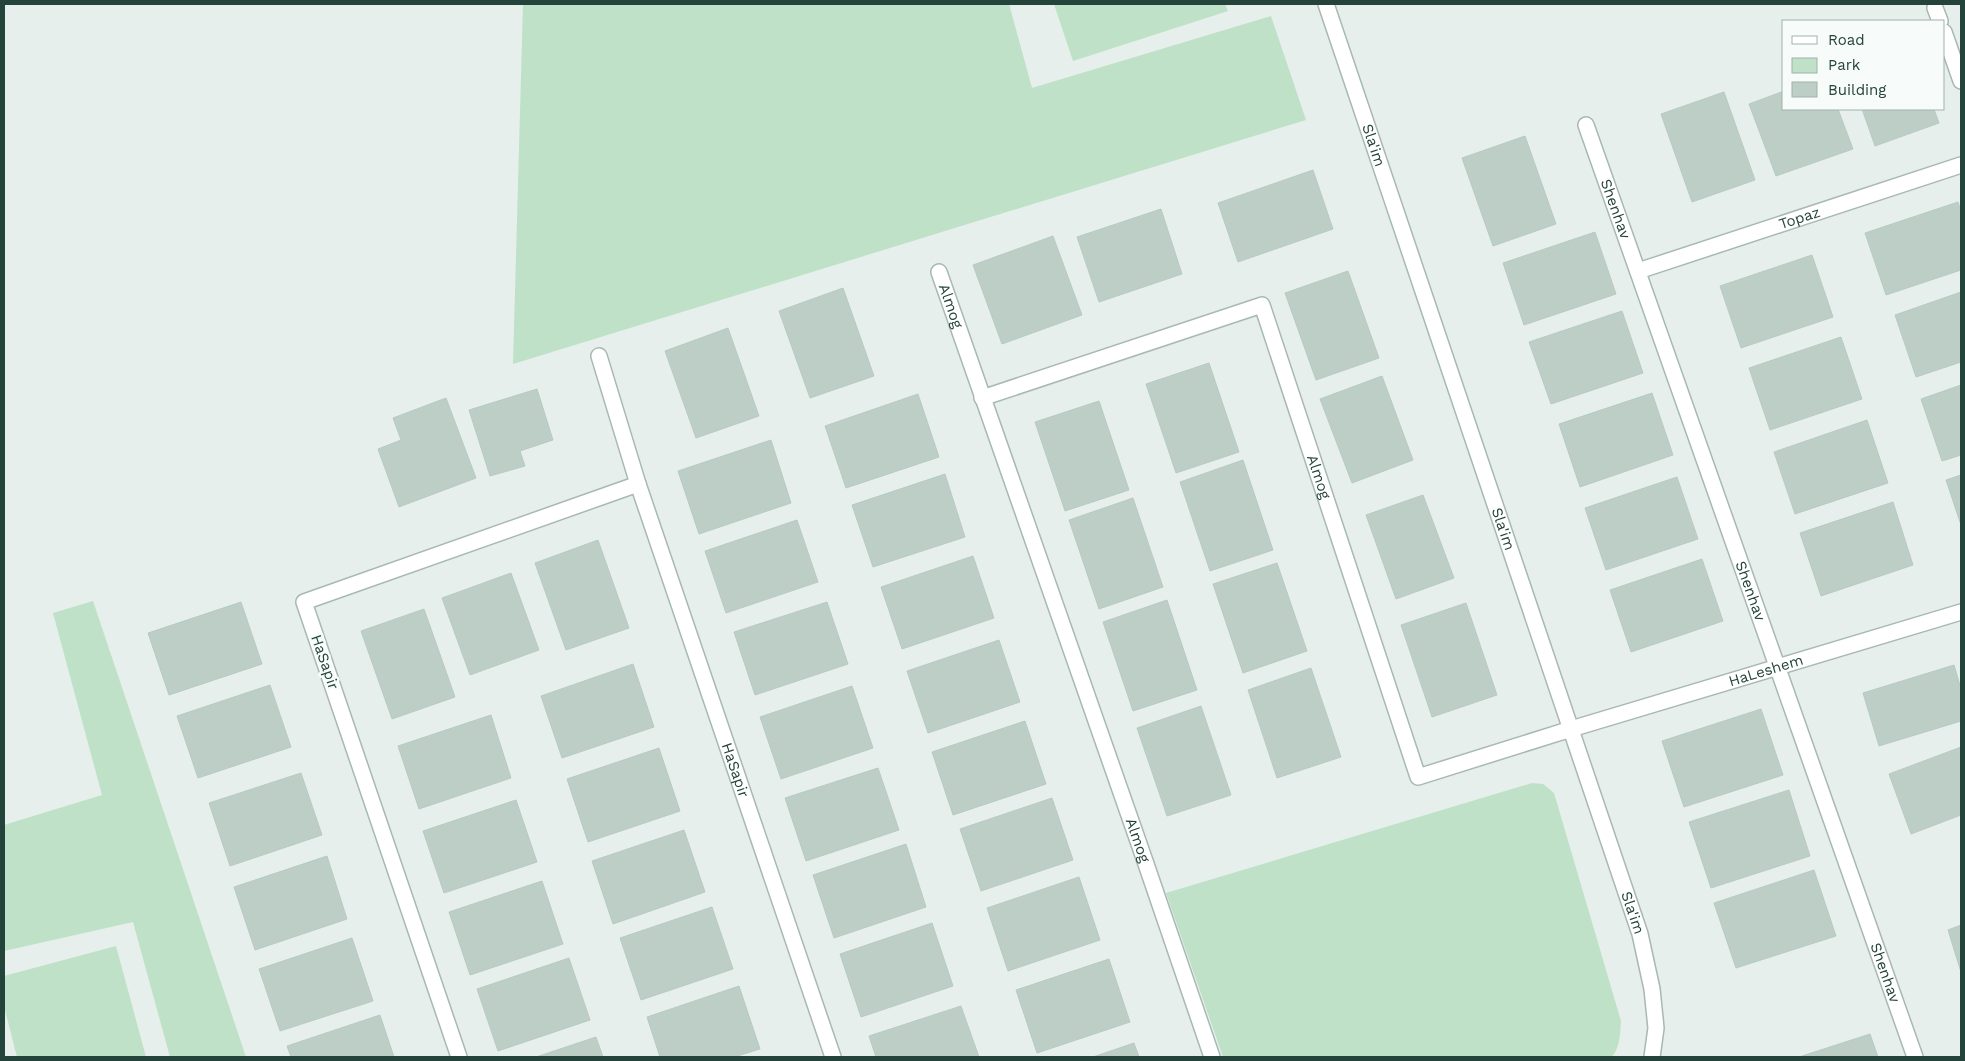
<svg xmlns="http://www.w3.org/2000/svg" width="1965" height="1061" font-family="'Work Sans',sans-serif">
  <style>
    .green { fill: #bee1c8 }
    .building { fill: #bdcec7; stroke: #b7cac3 }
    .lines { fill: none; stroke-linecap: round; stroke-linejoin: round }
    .minor-casing { stroke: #a8b8b3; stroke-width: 18 }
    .minor { stroke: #fff; stroke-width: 15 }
    .labels { text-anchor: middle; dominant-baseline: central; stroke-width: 5; stroke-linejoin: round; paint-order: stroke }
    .street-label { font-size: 15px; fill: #23433b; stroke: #f7fbf9 }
  </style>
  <rect width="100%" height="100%" fill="#e6efeb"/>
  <path class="green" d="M523,4H1009L1032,88L1271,16L1306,120L513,364Z
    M1054,4H1225L1228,11L1073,61Z
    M93,601L246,1057H170L133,922L4,951V825L102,795L53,613Z
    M1532,783L1543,784L1554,793L1621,1021C1620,1034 1620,1047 1612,1057H1223L1166,893Z
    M116,946L146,1057H17L4,1006V976Z"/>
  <path class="building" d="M1784,91V109H1838L1853,149L1776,176L1749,104Z
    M1724,92L1755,180L1692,202L1661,114Z
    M1862,109H1934L1939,123L1875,146Z
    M1525,136L1556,224L1493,246L1462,158Z
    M1313,170L1333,229L1238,262L1218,203Z
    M1958,202L1961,211V270L1886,295L1865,233Z
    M1161,209L1182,274L1099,302L1077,237Z
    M1595,232L1616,294L1524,325L1503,263Z
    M1053,236L1082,315L1002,344L973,265Z
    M1812,255L1833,317L1741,348L1720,286Z
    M1348,271L1379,358L1316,380L1285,293Z
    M843,288L874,376L810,398L779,311Z
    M1961,292V362L1916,377L1895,315Z
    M1622,311L1643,373L1551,404L1529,342Z
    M728,328L759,416L696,438L665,351Z
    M1841,337L1862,399L1770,430L1749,368Z
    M1209,363L1239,452L1176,473L1146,384Z
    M1382,376L1413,460L1352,483L1320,399Z
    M1961,385V455L1942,461L1921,399Z
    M537,389L553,440L520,451L525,466L490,476L469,410Z
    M1652,393L1673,455L1580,487L1559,424Z
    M918,394L939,457L846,488L825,426Z
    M446,398L476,478L399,507L378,449L401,440L393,418Z
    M1099,401L1129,490L1065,511L1035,422Z
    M1867,420L1888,483L1795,514L1774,452Z
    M771,440L791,503L699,534L678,471Z
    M1243,460L1273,550L1210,571L1180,482Z
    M945,474L965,537L873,567L852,505Z
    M1961,475V525L1946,480Z
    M1677,477L1698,539L1606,570L1585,508Z
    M1423,495L1454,578L1396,599L1366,515Z
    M1133,498L1163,587L1099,609L1069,520Z
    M1893,502L1913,565L1821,596L1800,533Z
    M797,520L818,582L726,613L705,551Z
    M598,540L629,628L566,650L535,563Z
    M973,556L994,618L902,649L881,587Z
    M1702,559L1723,621L1631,652L1610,590Z
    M1277,563L1307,651L1243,673L1213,584Z
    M511,573L539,650L470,675L442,598Z
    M1167,600L1197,690L1133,711L1103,622Z
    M241,602L262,664L169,695L148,633Z
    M827,602L848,664L755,695L734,632Z
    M1466,603L1497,695L1432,717L1401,625Z
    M424,609L455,697L392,719L361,631Z
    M999,640L1020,702L928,733L907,671Z
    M633,664L654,727L562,758L541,696Z
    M1954,665L1961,689V721L1879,746L1863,693Z
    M1311,668L1341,757L1277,778L1248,690Z
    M270,685L291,747L198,778L177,716Z
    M852,686L873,748L781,779L760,717Z
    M1201,706L1231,795L1167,816L1137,728Z
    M1761,709L1783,775L1684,807L1662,741Z
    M491,715L511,778L419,809L398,746Z
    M1025,721L1046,784L953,815L932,752Z
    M1961,747V815L1911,834L1889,774Z
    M659,748L680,811L588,842L567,779Z
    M878,768L899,830L806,861L785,798Z
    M301,773L322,835L230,866L209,803Z
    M1789,790L1810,856L1711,888L1689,822Z
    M1052,798L1073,860L981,891L960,829Z
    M516,800L537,862L444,893L423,831Z
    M684,830L705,892L613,924L592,861Z
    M906,844L926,907L834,938L813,875Z
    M327,856L347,919L255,950L234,887Z
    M1814,870L1836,936L1736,968L1714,903Z
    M1079,877L1100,940L1008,971L987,908Z
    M542,881L563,944L470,975L449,912Z
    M712,907L733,969L641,1000L620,938Z
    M932,923L953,986L861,1017L840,954Z
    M1961,925V972L1948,930Z
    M352,938L373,1001L280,1031L259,969Z
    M569,958L590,1020L498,1051L477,989Z
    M1109,959L1130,1022L1037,1053L1016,990Z
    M739,986L760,1049L734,1057H660L647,1017Z
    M961,1006L979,1057H876L869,1036Z
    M380,1015L394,1057H291L287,1046Z
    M1870,1034L1878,1057H1799Z
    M596,1037L603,1057H536Z
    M1134,1043L1139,1057H1093Z"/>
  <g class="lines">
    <defs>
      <g id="minor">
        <path id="s1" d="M1326,4L1640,934L1652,989L1656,1028L1652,1057"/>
        <path d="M1935,8L1940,21"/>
        <path d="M1944,32L1961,81"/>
        <path id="s2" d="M1586,125L1915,1057"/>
        <path id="s3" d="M1638,271L1961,165"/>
        <path id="s4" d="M939,272L1145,861L1212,1057"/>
        <path id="s5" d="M599,356L638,484L833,1057"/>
        <path id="s6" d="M982,398L1262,305L1418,777L1571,729L1961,612"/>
        <path d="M459,1057L304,602L638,484"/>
      </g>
    </defs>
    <use href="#minor" class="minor-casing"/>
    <use href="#minor" class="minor"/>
  </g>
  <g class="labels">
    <g class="street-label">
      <text stroke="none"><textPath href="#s1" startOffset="149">Sla'im</textPath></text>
      <text stroke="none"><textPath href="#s2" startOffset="89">Shenhav</textPath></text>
      <text stroke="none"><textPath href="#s3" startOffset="170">Topaz</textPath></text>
      <text stroke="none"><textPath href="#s4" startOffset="36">Almog</textPath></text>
      <text stroke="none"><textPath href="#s6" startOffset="476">Almog</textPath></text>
      <text stroke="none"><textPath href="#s1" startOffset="554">Sla'im</textPath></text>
      <text stroke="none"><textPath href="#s2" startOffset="494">Shenhav</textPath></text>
      <text transform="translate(325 662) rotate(71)">HaSapir</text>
      <text stroke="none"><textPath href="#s6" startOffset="1156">HaLeshem</textPath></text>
      <text stroke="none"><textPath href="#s5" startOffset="436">HaSapir</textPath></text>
      <text stroke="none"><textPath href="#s4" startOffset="602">Almog</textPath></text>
      <text stroke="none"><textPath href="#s1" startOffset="959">Sla'im</textPath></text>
      <text stroke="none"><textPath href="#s2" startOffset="899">Shenhav</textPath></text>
    </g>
  </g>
  <rect width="1965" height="1061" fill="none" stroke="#23433b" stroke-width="10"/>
  <rect x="1782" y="20" width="162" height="90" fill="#f7fbf9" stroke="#a2b1ad"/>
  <rect x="1792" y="36" width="25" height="8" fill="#ffffff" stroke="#a2b1ad"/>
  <text x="1828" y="45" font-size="15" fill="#23433b">Road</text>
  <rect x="1792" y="58" width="25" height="15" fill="#bee1c8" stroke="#a2b1ad"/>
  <text x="1828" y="70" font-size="15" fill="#23433b">Park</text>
  <rect x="1792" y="82" width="25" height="15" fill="#bdcec7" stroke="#a2b1ad"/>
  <text x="1828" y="95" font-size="15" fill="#23433b">Building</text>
</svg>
